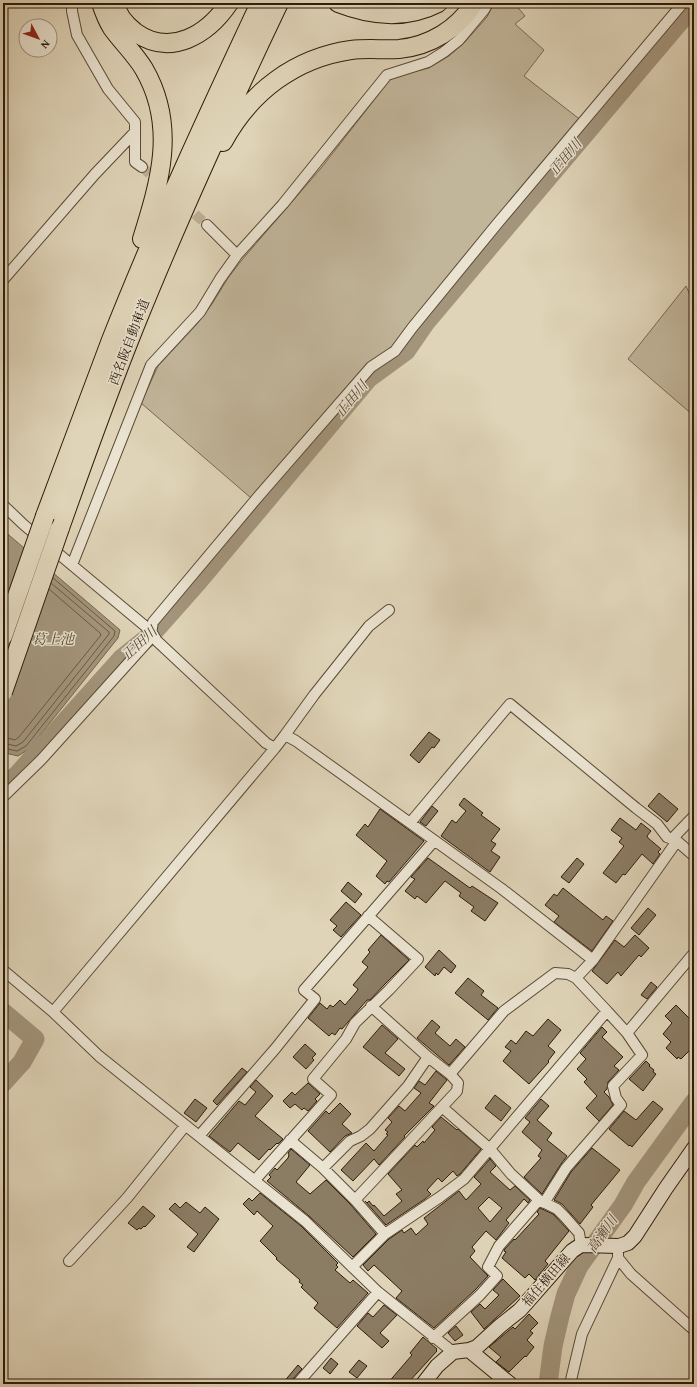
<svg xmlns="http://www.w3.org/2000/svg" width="697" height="1387" font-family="'Gentium Book Plus','Noto Serif JP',serif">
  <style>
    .green { fill: #c1b59a; stroke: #786852 }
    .water { fill: #a3957c; stroke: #75654e }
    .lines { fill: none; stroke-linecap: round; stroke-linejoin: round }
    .shore { stroke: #695842; stroke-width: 1 }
    .river { stroke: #a3957c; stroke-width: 19 }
    .building { fill: #8b7c64; stroke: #2f1c09; fill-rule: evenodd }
    .street-tunnel { stroke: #bcaf95; stroke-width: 10; stroke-dasharray: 10 5; stroke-linecap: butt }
    .street-casing { stroke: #5b4a35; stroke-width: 12 }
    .secondary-casing { stroke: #2f1c09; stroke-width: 16 }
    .highway-casing { stroke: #2f1c09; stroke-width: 20 }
    .street { stroke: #eae3d1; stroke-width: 10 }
    .secondary { stroke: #eae3d1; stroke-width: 14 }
    .highway { stroke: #dfd4b8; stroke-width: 18 }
    .highway-bridge-casing { stroke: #2f1c09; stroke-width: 20; stroke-linecap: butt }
    .highway-bridge { stroke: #dfd4b8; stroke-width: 18 }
    .labels { text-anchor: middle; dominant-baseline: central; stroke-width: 3; stroke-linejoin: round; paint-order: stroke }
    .street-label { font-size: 13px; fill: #2f1c09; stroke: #eae3d1 }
    .water-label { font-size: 14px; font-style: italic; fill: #584631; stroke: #eae3d1 }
  </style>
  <rect width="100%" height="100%" fill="#dfd4b8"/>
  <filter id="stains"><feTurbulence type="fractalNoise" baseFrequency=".005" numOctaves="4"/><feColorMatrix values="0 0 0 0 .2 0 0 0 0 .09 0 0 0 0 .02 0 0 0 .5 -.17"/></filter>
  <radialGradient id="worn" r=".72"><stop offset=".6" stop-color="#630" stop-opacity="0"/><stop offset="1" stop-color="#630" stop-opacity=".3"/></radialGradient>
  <path class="green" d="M494,3H514L525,16L515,24L544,50L524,76L582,121L406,335L251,498L141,403L158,366L197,324L212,304L228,278L241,261L322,167L392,77L429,68L449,56L465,42L487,17Z
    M686,286L694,304V416L628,359Z"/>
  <path class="water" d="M3,530L120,630L118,638L29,749L18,756L5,753L3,751Z"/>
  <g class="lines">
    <path class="shore" d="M3,737L15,740L19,737L101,635L100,633L49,589
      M3,743L16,746L23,742L109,634V632L51,583
      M3,748L17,751L26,746L114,636L115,631L53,578"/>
    <path class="river" d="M3,788L17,775L121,659L151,635L198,582L369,378L406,351L426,322L694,5
      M3,1012L35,1039L22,1062L3,1083
      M548,1384L553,1346L560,1316L566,1294L579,1266L623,1205L636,1182L694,1102"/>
  </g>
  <path class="building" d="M429,732L440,740L434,748L432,747L419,763L410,755Z
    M659,793L678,809L667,822L648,806Z
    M464,798L483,813L481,815L500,829L491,841L496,844L491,851L500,857L490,872L441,836L452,820L456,823L466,811L459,805Z
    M432,806L438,811L426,826L420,822Z
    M380,809L424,841L389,882L387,881L385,884L376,876L387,861L356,835L365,824L368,827Z
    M620,818L636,830L641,823L651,831L647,836L648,838L661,849L658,852L660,854L653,864L642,854L625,875L623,874L616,883L603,873L624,846L619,842L622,838L611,830Z
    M428,858L470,888L472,886L498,903L485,921L471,911L474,907L459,896L461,893L445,881L426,903L417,896L415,899L405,891L415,879L411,877Z
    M577,858L584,864L569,883L561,877Z
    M348,882L362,894L355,903L341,891Z
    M563,888L603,920L606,916L613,921L592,951L554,922L559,916L545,905L554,894L557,896Z
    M346,902L361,915L341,937L333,930L337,926L330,920Z
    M648,908L656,915L639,935L631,928Z
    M381,935L409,960L384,985L370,1000H367L342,1029L340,1028L335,1035L332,1033L329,1036L308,1018L320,1003L327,1009L330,1005L333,1007L340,1000L345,1005L357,991L358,989L353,985L368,967L362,962L370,952L368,950Z
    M635,935L649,948L641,957L639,955L621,976L618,972L607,984L592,971L615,940L624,947Z
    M439,950L456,966L451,973L444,967L438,975L436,973L435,976L425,967Z
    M468,978L484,991L481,995L498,1008L488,1020L455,993Z
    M651,982L657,987L647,999L641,995Z
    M676,1005L694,1023V1046L681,1059L678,1057L677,1059L666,1048L671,1042L663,1034L672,1023L665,1016Z
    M548,1019L561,1030L548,1046L555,1052L548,1061L549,1062L529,1084L503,1061L511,1051L505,1047L511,1040L516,1044L526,1031L533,1036Z
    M432,1020L440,1027L435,1033L450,1046L456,1039L465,1047L449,1065L417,1038Z
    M382,1025L398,1039L385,1053L405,1069L399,1076L363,1047Z
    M602,1027L607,1032L602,1037L623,1057L614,1066L619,1070L608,1082L607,1089L604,1092L609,1097L613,1105L599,1121L586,1108L597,1096L584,1082L587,1079L577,1069L586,1059L580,1053Z
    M305,1044L316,1054L312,1058L314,1060L306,1069L293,1057Z
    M646,1061L650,1065L649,1066L654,1070L653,1072L656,1074L643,1091L629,1079Z
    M242,1068L247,1072L217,1105L213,1101Z
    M436,1071L447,1080L429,1103L434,1106L404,1136L405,1137L379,1165L374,1159L353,1181L341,1170L366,1143L374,1151L388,1135L386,1134L388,1132L385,1130L392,1122L388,1118L399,1106L405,1111L421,1093L414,1088L419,1081L425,1085Z
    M256,1080L273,1096L255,1116L283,1139L278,1144L277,1143L270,1150L269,1149L259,1160L238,1143L230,1152L209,1136L239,1101L245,1105L256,1092L250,1087Z
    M308,1083L320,1094L315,1099L317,1101L308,1111L304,1108L302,1110L295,1104L290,1108L283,1101L292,1092L295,1095Z
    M495,1095L511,1108L501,1121L485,1108Z
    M195,1099L207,1108L196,1122L184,1113Z
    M541,1099L549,1106L537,1120L552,1133L547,1140L567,1156L561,1164L542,1194L524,1177L541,1158L538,1156L542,1150L522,1132L530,1122L525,1118Z
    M653,1101L663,1109L632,1147L630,1145L629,1146L609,1129L624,1111L636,1120Z
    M340,1103L351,1114L342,1124L352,1133L345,1136L330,1152L308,1131L326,1111L329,1114Z
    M441,1117L457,1130L458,1129L481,1149L460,1174L457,1176L453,1171L442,1182L438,1178L427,1190L431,1194L425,1199L386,1225L365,1201L367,1203L369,1201L373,1206L374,1205L384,1216L402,1201L396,1194L402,1190L388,1174L415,1145L417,1147L423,1141L424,1143L435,1130L432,1127Z
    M592,1148L620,1170L591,1205L593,1207L580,1224L562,1204L554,1200L571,1172Z
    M291,1149L310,1165L296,1182L310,1194L326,1180L350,1204L376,1234L353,1257L309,1216L267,1181L271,1177L269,1175L275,1168L277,1170L288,1158L289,1155L288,1153Z
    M490,1159L496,1166L490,1172L510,1190L515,1186L530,1200L528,1203L524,1199L506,1220L509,1223L496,1240L486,1231L472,1247L475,1251L470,1257L488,1276L475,1290L434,1328L396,1298L402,1291L374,1265L368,1271L363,1265L389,1239L402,1230L404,1233L411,1228L416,1235L428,1224L424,1218L459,1191L466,1200L481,1184L474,1177ZM489,1197L502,1208L490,1222L478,1208Z
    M260,1193L301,1226L338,1263L336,1265L338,1267L335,1270L350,1283L353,1280L368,1293L337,1328L314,1308L318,1303L301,1287L303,1285L299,1282L300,1280L276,1259L277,1258L260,1241L273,1226L257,1211L254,1215L243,1204L249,1198L252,1201Z
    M186,1202L200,1213L205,1207L219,1219L194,1252L187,1247L198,1234L169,1209L175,1203L180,1208Z
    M143,1206L155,1216L145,1227L144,1226L141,1229L139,1228L137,1230L128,1223Z
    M540,1208L553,1214L569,1231L545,1261L548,1264L535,1280L529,1274L525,1278L502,1258L506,1252L504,1251V1250L514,1239L515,1240L539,1214L537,1212Z
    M503,1279L520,1296L484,1329L471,1312L480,1304L485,1309L499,1295L493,1290Z
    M384,1305L397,1315L380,1333L389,1341L382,1348L357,1326L368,1313L373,1317Z
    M529,1314L538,1323L530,1331L533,1333L527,1340L534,1347L526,1357L525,1356L509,1372L496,1362L501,1357L489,1347L513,1327L515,1329Z
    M456,1326L463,1335L455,1341L448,1333Z
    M423,1337L437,1349L436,1350L437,1351L407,1384H387L412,1355L410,1353Z
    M331,1358L338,1364L330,1374L323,1368Z
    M359,1360L367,1366L357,1378L349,1372Z
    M298,1365L302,1369L292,1380L291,1384H282Z"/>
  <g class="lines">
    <path class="street-tunnel" d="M142,167L160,183
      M184,204L207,225"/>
    <defs>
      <path id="street" d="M72,3V11L77,35L108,89L135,122V162L142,167
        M207,225L237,255
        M3,280L95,174L134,133
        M3,505L24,525L151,631L157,641L266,743L275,748L285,735L296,741L502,889L593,960
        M72,565L151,365L200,312L220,279L237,255L283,204L387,75L428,62L444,52L459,40L484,10L488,3
        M285,735L314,695L369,626L389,610
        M3,797L41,760L150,639L153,622L257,498L371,367L395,351L412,328L497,224L683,3
        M410,823L510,704L636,808L657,824L667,837L677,841L694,856
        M672,839L694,816
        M3,970L53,1012L99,1056L305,1221L378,1292L453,1352
        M576,978L593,960L677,841
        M607,1011L627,1033
        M53,1012L275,748
        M442,1107L490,1149L511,1174L539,1200L557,1209L565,1217L579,1233L581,1245
        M199,1136L275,1049L315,999L304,990L434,841
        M290,1140L323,1168L355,1200L385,1234
        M323,1168L350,1141L361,1136L370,1129L408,1086L428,1057
        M255,1180L331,1095L313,1079L346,1039L355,1023L389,990L418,959L368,916
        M355,1200L457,1091L458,1083L450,1074
        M544,1203L566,1168L621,1105L616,1098L613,1086L642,1055L627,1033L694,953
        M618,1253V1258L631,1274L694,1330
        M69,1261L127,1198L185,1126
        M352,1267L385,1234L440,1197L464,1179L607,1011L576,978L568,974L555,973L504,1011L450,1074L428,1057L371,1006
        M433,1338L480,1295L497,1276L488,1267L499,1246L539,1200
        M297,1384L378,1292
        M570,1384L582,1334L618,1258"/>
      <path id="secondary" d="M469,1350L510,1384
        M423,1384L437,1366L453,1352L469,1350L477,1347L500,1326L520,1310L572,1251L581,1245L619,1246L628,1243L635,1236L666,1188L694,1148"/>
      <path id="highway" d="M101,3C104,12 107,20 112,28C122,42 135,54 144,69C177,126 160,181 142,239
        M115,3C117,15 126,25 135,32C171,58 208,34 229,3
        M338,3C371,16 405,20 438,3
        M223,142C250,92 295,58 351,50C367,48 383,50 399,49C430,46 458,29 474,3
        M45,516C67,457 89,399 111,340C156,226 208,114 260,3
        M60,528C84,460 108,393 135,326C179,217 228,110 279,3"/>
    </defs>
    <use href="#street" class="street-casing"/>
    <use href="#secondary" class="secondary-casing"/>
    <use href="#highway" class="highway-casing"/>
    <use href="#street" class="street"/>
    <use href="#secondary" class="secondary"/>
    <use href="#highway" class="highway"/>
    <defs>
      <path id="highway-bridge" d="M3,636L45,516
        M3,692L60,528"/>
    </defs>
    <use href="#highway-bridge" class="highway-bridge-casing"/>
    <use href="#highway-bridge" class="highway-bridge"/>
  </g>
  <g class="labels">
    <g class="street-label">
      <text transform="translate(129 342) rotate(-69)">西名阪自動車道</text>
      <text transform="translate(546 1280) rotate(-49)">福住横田線</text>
    </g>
    <g class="water-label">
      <text transform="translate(565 157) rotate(-50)">正田川</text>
      <text transform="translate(351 399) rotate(-50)">正田川</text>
      <text x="53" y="639">葛上池</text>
      <text transform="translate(139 643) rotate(-42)">正田川</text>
      <text transform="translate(602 1234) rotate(-55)">高瀬川</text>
    </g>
  </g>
  <rect width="697" height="1387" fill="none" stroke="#dfd4b8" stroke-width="16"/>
  <rect x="4" y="4" width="689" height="1379" fill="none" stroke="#2f1c09" stroke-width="2"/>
  <rect x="8" y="8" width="681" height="1371" fill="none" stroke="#2f1c09"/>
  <g transform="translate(38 38) rotate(131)"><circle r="19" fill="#eae3d1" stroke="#9f9381"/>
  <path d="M0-3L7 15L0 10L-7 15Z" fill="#8f2418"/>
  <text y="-6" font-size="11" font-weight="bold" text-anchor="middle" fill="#2f1c09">N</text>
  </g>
  <rect width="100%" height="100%" filter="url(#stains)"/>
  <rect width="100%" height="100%" fill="url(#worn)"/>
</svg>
